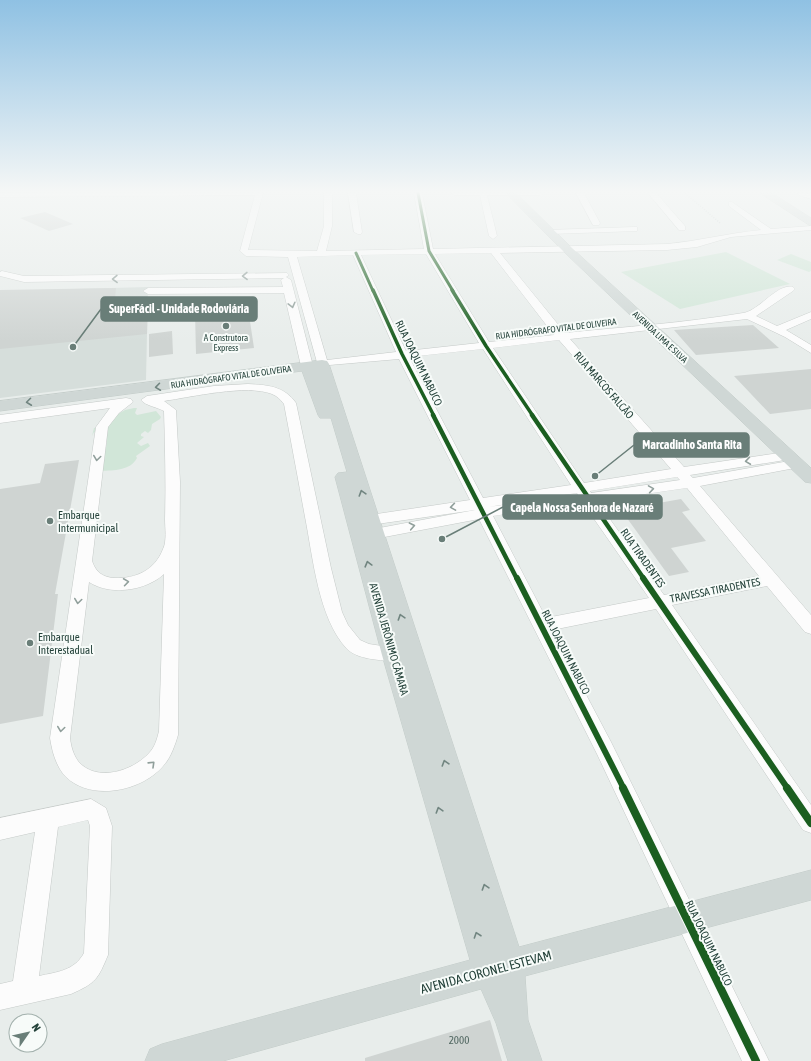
<svg xmlns="http://www.w3.org/2000/svg" width="811" height="1061" font-family="'Asap Condensed',sans-serif">
  <style>
    .built { fill: #d6dedb }
    .green { fill: #d1e6d8 }
    .building { fill: #cfd4d2 }
    .lines { fill: none; stroke-linecap: round; stroke-linejoin: round }
    .minor-casing { stroke: #c5cac8; stroke-width: 1 }
    .major-casing { stroke: #c3ccc9; stroke-width: 1 }
    .path { stroke: #c3ccca; stroke-width: 1.5; stroke-dasharray: 1 1.5; stroke-linecap: butt }
    .minor { fill: #fcfcfc; fill-rule: evenodd }
    .major { fill: #cfd7d5; fill-rule: evenodd }
    .tram { stroke: #c9cdcc; stroke-width: 1 }
    .cycleway-far4-casing { stroke: #f7fbf9; stroke-width: 4.5 }
    .cycleway-far3-casing { stroke: #f7fbf9; stroke-width: 5.5 }
    .cycleway-far2-casing { stroke: #f7fbf9; stroke-width: 7 }
    .cycleway-far1-casing { stroke: #f7fbf9; stroke-width: 8 }
    .cycleway-casing { stroke: #f7fbf9; stroke-width: 10 }
    .cycleway-far4 { stroke: #1b5e20; stroke-width: 3 }
    .cycleway-far3 { stroke: #1b5e20; stroke-width: 3.5 }
    .cycleway-far2 { stroke: #1b5e20; stroke-width: 4.5 }
    .cycleway-far1 { stroke: #1b5e20; stroke-width: 6 }
    .cycleway { stroke: #1b5e20; stroke-width: 8 }
    .oneway { stroke: #909f9b }
    .oneway2 { stroke: #718580 }
    .poi-dot { fill: #697e78; stroke: #f7fbf9; stroke-width: 1.5 }
    .labels { text-anchor: middle; dominant-baseline: central; stroke-width: 4; stroke-linejoin: round; paint-order: stroke }
    .far-street-label { font-size: 9px; fill: #24423a; stroke: #f7fbf9 }
    .far-poi-label { font-size: 9px; fill: #24423a; stroke: #f7fbf9 }
    .street-label { font-size: 11px; fill: #24423a; stroke: #f7fbf9 }
    .poi-label { font-size: 11px; fill: #24423a; stroke: #f7fbf9; text-anchor: start }
    .near-number-label { font-size: 11px; fill: #506761 }
    .near-street-label { font-size: 13px; fill: #24423a; stroke: #f7fbf9 }
    .leader { fill: none; stroke: #697e78; stroke-width: 1.5 }
    .callout-dot { fill: #697e78; stroke: #f7fbf9; stroke-width: 1.5 }
    .callout { fill: #697e78; stroke: #697e78; stroke-width: 1.5 }
    .callout-label { font-size: 12px; text-anchor: middle; font-weight: bold; fill: #fff }
  </style>
  <rect width="100%" height="100%" fill="#e8edeb"/>
  <path class="built" d="M148,287L146,380L0,398V291Z"/>
  <path class="green" d="M726,252L790,284L680,309L621,272Z
    M791,254L811,262V271L809,272L777,260Z
    M134,408H137L135,413L137,415L156,411L161,417L160,419L152,424L151,430L148,433L145,431L141,434V436L144,437L137,443L141,446L148,443L150,446L136,456L137,458C130,471 114,470 101,471L102,452L106,448L107,442L94,432L92,436L94,428L109,426L113,417L125,410Z"/>
  <path class="building" d="M45,212L73,224L49,231L20,218Z
    M116,288L115,299L124,298L123,305L148,302L147,334L0,349V290Z
    M248,308L254,348L196,354L195,313Z
    M753,325L779,348L696,355L674,330Z
    M172,331L173,354L149,357V334Z
    M811,369V409L770,414L734,376Z
    M79,460L55,594H58L43,716L0,724V489L40,483L45,464Z
    M648,498L653,504L681,499L690,510L682,512L706,541L671,548L689,572L669,576L616,503Z
    M490,1020L502,1061H365V1058Z"/>
  <g class="lines">
    <defs>
      <path id="minor" d="M0,193H263L248,250L317,251L324,226V193H332V226L326,251L424,249L414,193H422L433,249L667,244C699,241 729,233 761,230L729,206V202H732L771,229L811,226V230L731,237L697,247L667,250L500,253L565,333C624,327 684,323 743,313C759,311 777,283 793,287L795,289L793,291L756,316L777,326L811,312V319L786,330L811,345V353L785,337L747,319L570,339L684,467L779,453L784,454L786,457L784,460L779,461L690,475L693,478L795,460L800,461L802,464L800,467L795,468L700,486L811,615V634L805,632L767,586L672,605L811,805V833L803,830L656,609L552,630L611,742L769,1061H742L597,754L479,519L374,539L369,538L366,534L369,530L374,529L475,510L370,525L365,523L363,520L365,517L370,515L470,500L399,359L318,366L288,257L246,256L240,251L255,195L0,197ZM491,253L554,335L489,342L435,254ZM426,254L479,343L406,351L361,255ZM353,255L396,352L327,360L297,257ZM559,340L671,469L584,483L493,348ZM483,349L571,485L483,498L409,357ZM677,477L680,480L591,493L590,491ZM687,488L759,576L664,595L597,501ZM577,493L578,495L488,507ZM583,503L649,598L546,618L493,516Z
        M348,193H356L362,232L361,234H358L354,232Z
        M451,193H544L540,195H487L497,236L493,239L489,236L480,195H455Z
        M576,193H584L600,223L599,225H593Z
        M648,193H656L685,226V230H679Z
        M798,193L811,194V199L799,195Z
        M634,227H637V231L550,234L546,232L550,230Z
        M2,271L24,276L287,273L289,275L286,277L291,280L313,366L307,369L301,366L284,293L148,294L143,291L148,288L283,287L281,280L284,278L24,282L0,276V272Z
        M248,384C267,385 284,386 296,403L331,568L342,612L348,625L360,640L369,644L408,650L411,655L408,660L402,662C386,660 359,661 347,649C318,618 313,557 305,517C298,479 291,441 284,404C281,400 277,396 272,394C247,384 191,397 164,401L176,410L180,482L178,735C175,745 171,757 164,765C143,791 92,802 66,777C56,767 52,751 50,738L96,427L110,408L0,423V415L126,398L131,399L133,402L119,413L108,427L92,561C96,572 102,577 114,578C136,579 155,570 163,549C167,541 165,528 165,519C166,483 165,447 164,411C157,407 146,406 141,400L147,396L214,386ZM164,574L159,731C157,739 155,747 149,753C133,771 96,783 78,761C73,754 71,746 70,738L89,582C110,596 146,591 164,574Z
        M91,799L106,808L112,826L108,955C98,979 96,983 71,994L0,1010V984L13,981L35,832L0,840V818ZM88,820L90,826L84,953C74,971 57,972 39,976L58,827Z"/>
      <path id="major" d="M506,193H516L572,248L811,468V483L805,482L564,252Z
        M760,193H772L811,218V226Z
        M322,360L327,361L329,364L519,947L811,870V900L525,976L528,1020L542,1061H508L496,1023L481,989L223,1061H145L150,1049L162,1044L470,960L382,655L335,477L338,473L347,472L331,418H320L318,415L302,371L0,411V401Z"/>
    </defs>
    <use href="#minor" class="minor-casing"/>
    <use href="#major" class="major-casing"/>
    <path class="path" d="M685,193L720,223"/>
    <use href="#minor" class="minor"/>
    <use href="#major" class="major"/>
    <path class="tram" d="M0,193H37"/>
    <defs>
      <path id="cycleway-far4" d="M418,193L429,251L453,291
        M356,253L373,291"/>
      <path id="cycleway-far3" d="M373,290L402,354L434,416
        M452,290L486,346L533,416"/>
      <path id="cycleway-far2" d="M433,415L517,579
        M532,415L644,579"/>
      <path id="cycleway-far1" d="M517,578L624,789
        M643,578L788,789"/>
      <path id="cycleway" d="M623,788L756,1061
        M787,788L811,823"/>
    </defs>
    <use href="#cycleway-far4" class="cycleway-far4-casing"/>
    <use href="#cycleway-far3" class="cycleway-far3-casing"/>
    <use href="#cycleway-far2" class="cycleway-far2-casing"/>
    <use href="#cycleway-far1" class="cycleway-far1-casing"/>
    <use href="#cycleway" class="cycleway-casing"/>
    <use href="#cycleway-far4" class="cycleway-far4"/>
    <use href="#cycleway-far3" class="cycleway-far3"/>
    <use href="#cycleway-far2" class="cycleway-far2"/>
    <use href="#cycleway-far1" class="cycleway-far1"/>
    <use href="#cycleway" class="cycleway"/>
  </g>
  <defs><path id="oneway-chevron" d="M-2-3.5L2.5 0L-2 3.5" fill="none" stroke-width="1.6" stroke-linecap="round" stroke-linejoin="round"/></defs>
  <g class="oneway">
    <use href="#oneway-chevron" transform="translate(245 276) rotate(179)"/>
    <use href="#oneway-chevron" transform="translate(115 279) rotate(179)"/>
    <use href="#oneway-chevron" transform="translate(292 305) rotate(76)"/>
    <use href="#oneway-chevron" transform="translate(97 458) rotate(98)"/>
    <use href="#oneway-chevron" transform="translate(748 461) rotate(172)"/>
    <use href="#oneway-chevron" transform="translate(651 489) rotate(-9)"/>
    <use href="#oneway-chevron" transform="translate(453 507) rotate(171)"/>
    <use href="#oneway-chevron" transform="translate(412 526) rotate(-11)"/>
    <use href="#oneway-chevron" transform="translate(126 582) rotate(-8)"/>
    <use href="#oneway-chevron" transform="translate(78 601) rotate(98)"/>
    <use href="#oneway-chevron" transform="translate(61 729) rotate(98)"/>
    <use href="#oneway-chevron" transform="translate(152 764) rotate(-44)"/>
  </g>
  <g class="oneway2">
    <use href="#oneway-chevron" transform="translate(158 387) rotate(172)"/>
    <use href="#oneway-chevron" transform="translate(29 402) rotate(173)"/>
    <use href="#oneway-chevron" transform="translate(362 493) rotate(-107)"/>
    <use href="#oneway-chevron" transform="translate(368 564) rotate(-105)"/>
    <use href="#oneway-chevron" transform="translate(401 617) rotate(-108)"/>
    <use href="#oneway-chevron" transform="translate(445 763) rotate(-107)"/>
    <use href="#oneway-chevron" transform="translate(439 810) rotate(-107)"/>
    <use href="#oneway-chevron" transform="translate(485 887) rotate(-108)"/>
    <use href="#oneway-chevron" transform="translate(477 935) rotate(-109)"/>
  </g>
  <linearGradient id="sky" x2="0" y2="1"><stop stop-color="#8fc1e3"/><stop offset="0.56" stop-color="#f5f7f6"/><stop offset="1" stop-color="#f5f7f6" stop-opacity="0"/></linearGradient>
  <rect width="811" height="342" fill="url(#sky)"/>
  <g class="poi-dot">
    <circle cx="226" cy="326" r="4"/>
    <circle cx="50" cy="521" r="4"/>
    <circle cx="30" cy="643" r="4"/>
  </g>
  <g class="labels">
    <g class="far-street-label">
      <text transform="translate(556 329) rotate(-7)">RUA HIDRÓGRAFO VITAL DE OLIVEIRA</text>
      <text transform="translate(660 337) rotate(43)">AVENIDA LIMA E SILVA</text>
      <text transform="translate(231 377) rotate(-8)">RUA HIDRÓGRAFO VITAL DE OLIVEIRA</text>
    </g>
    <g class="far-poi-label">
      <text x="226" y="338">A Construtora<tspan x="226" dy="10">Express</tspan></text>
    </g>
    <g class="street-label">
      <text transform="translate(419 363) rotate(64)">RUA JOAQUIM NABUCO</text>
      <text transform="translate(604 385) rotate(49)">RUA MARCOS FALCÃO</text>
      <text transform="translate(643 558) rotate(55)">RUA TIRADENTES</text>
      <text transform="translate(715 590) rotate(-11)">TRAVESSA TIRADENTES</text>
      <text transform="translate(389 639) rotate(74)">AVENIDA JERÔNIMO CÂMARA</text>
      <text transform="translate(566 652) rotate(63)">RUA JOAQUIM NABUCO</text>
      <text transform="translate(709 943) rotate(64)">RUA JOAQUIM NABUCO</text>
    </g>
    <g class="poi-label">
      <text x="58" y="515">Embarque<tspan x="58" dy="13">Intermunicipal</tspan></text>
      <text x="38" y="637">Embarque<tspan x="38" dy="13">Interestadual</tspan></text>
    </g>
    <g class="near-number-label">
      <text x="459" y="1040">2000</text>
    </g>
    <g class="near-street-label">
      <text transform="translate(486 972) rotate(-15)">AVENIDA CORONEL ESTEVAM</text>
    </g>
  </g>
  <path class="leader" d="M73 347L101 309M595 476L634 445M442 539L503 507"/>
  <g class="callout-dot">
    <circle cx="73" cy="347" r="4"/>
    <circle cx="595" cy="476" r="4"/>
    <circle cx="442" cy="539" r="4"/>
  </g>
  <g class="callout">
    <rect x="101" y="297" width="156" height="24" rx="4"/>
    <rect x="634" y="433" width="115" height="24" rx="4"/>
    <rect x="503" y="495" width="159" height="24" rx="4"/>
  </g>
  <g class="callout-label">
    <text x="179" y="313">SuperFácil - Unidade Rodoviária</text>
    <text x="692" y="449">Marcadinho Santa Rita</text>
    <text x="582" y="512">Capela Nossa Senhora de Nazaré</text>
  </g>
  <g transform="translate(28 1033) rotate(56)"><circle r="19" fill="#f7fbf9" stroke="#a3b1ad"/>
  <path d="M0-3L7 15L0 10L-7 15Z" fill="#697e78"/>
  <text y="-6" font-size="11" font-weight="bold" text-anchor="middle" fill="#24423a">N</text>
  </g>
</svg>
